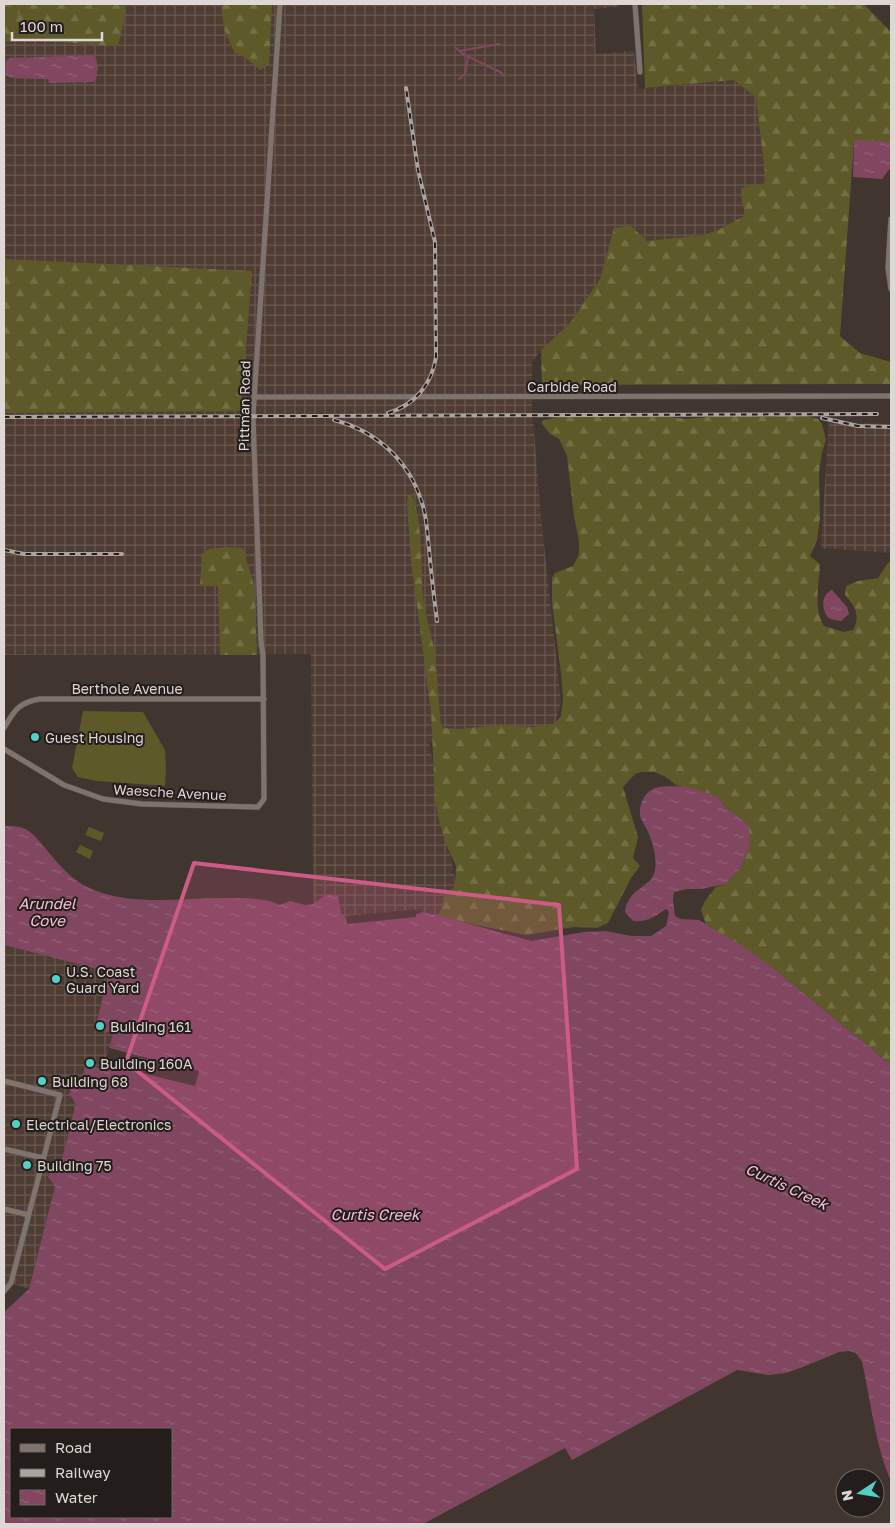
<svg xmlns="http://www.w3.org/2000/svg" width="895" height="1528" font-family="'Golos Text',sans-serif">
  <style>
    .industrial { fill: url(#industrial-grid) }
    .forest { fill: url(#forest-firs) }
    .wetland { fill: url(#wetland-marsh) }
    .garden { fill: #5d5928 }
    .water { fill: url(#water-ripples); fill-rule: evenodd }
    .pier { fill: #40352f }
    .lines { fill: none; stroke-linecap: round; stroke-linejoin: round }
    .stream { stroke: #814761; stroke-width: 2 }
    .street-casing { stroke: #5d544f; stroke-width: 6 }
    .street { stroke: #7f736d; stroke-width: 5 }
    .rail-casing { stroke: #aca49f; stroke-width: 4 }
    .rail { stroke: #231d1b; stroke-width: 2; stroke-dasharray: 5.5; stroke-linecap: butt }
    .marked { fill: #cc5b85; fill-opacity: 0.2; stroke: #cc5b85; stroke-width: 4; stroke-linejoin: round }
    .poi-dot { fill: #55cec5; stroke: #231d1b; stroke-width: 2 }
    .labels { text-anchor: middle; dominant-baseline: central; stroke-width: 4; stroke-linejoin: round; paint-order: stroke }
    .street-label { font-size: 14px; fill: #ded7d3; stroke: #231d1b }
    .poi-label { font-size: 14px; fill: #ded7d3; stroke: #231d1b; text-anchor: start }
    .water-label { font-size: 15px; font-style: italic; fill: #f7c0d6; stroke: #231d1b }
  </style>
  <defs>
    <pattern id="industrial-grid" width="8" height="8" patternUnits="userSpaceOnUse" patternTransform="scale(1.25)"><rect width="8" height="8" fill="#4f3d34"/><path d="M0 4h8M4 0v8" fill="none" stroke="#685850"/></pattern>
    <pattern id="forest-firs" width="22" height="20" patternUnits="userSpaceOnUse" patternTransform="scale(1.25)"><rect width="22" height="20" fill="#5d5928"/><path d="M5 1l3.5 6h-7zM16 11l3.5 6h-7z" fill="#747046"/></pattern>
    <pattern id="wetland-marsh" width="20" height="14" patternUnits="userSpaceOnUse" patternTransform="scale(1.25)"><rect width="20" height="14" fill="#5d5928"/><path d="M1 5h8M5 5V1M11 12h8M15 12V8" fill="none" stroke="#747046"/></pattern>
    <pattern id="water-ripples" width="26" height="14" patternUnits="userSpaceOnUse" patternTransform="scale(1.25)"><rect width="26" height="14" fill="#814761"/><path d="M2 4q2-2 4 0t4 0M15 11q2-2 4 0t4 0" fill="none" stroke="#926177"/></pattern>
  </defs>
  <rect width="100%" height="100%" fill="#40352f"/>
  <path class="industrial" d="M4,4H618V7L594,9L596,54L634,51L638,89L734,80L756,98L766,184L742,203L747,215L716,231L702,235L647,241L630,225L614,228L600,279L570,323L541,350L532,362V407L541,517L561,702L556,722L537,732L429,742L463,922L347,924L313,904L311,654L4,655Z
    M829,417L854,423L891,424V553L821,548Z
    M4,945L109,972L97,1021L105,1024L113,1033L104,1070L71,1088L69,1093L76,1103L60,1167L50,1170L48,1176L55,1185L29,1289L11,1283L4,1291Z"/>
  <path class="forest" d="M28,4H125L124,22L118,46L26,40L4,42V11L7,15Z
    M221,4H272L269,64L260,70L247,59L234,52L224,28Z
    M642,4H864L891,32V150V143L854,141L840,336L860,353L891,362V384L542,385L541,350L570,323L600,279L614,228L630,225L647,241L702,235L716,231L746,215L742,203L741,188L766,183L756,98L734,80L645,88Z
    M4,259L252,271L241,411L4,413Z
    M793,414L803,415L818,419L822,424L826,440L822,453L819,472L820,518L817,540L810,556L820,564C819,583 813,608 824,626L844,632L853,630C861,616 855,606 845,595L846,586L858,581L878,578L887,564L891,561V1065L772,967L706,924L701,910L705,901L716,887L726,884L740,868L749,848L747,823L726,808L717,796L676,785L666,777L654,772H641L635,774L623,787L638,837L633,858L640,866L631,878L608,923L597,928L574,927L526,935L471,924L438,915L442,907L444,894L455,887L456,866L446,844L439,820L435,799L431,711L411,561L407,503L408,496L411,494C423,516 421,570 423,596C425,615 431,631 434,649C438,674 438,700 441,725L443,728L459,729L501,725L534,727L555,723L561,716L563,698L561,673L552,602V578L555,573L573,566L579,554V541L574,516L567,456L559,439L550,434L542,424V421L557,417L573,416L671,417L686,419L728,415L770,417Z
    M225,547L243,548L254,585L257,655H220L218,585L200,586L202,554L209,549Z"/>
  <path class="wetland" d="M4,4H28L23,14L7,15L4,11Z"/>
  <path class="garden" d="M83,711L143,712L165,750L166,768L165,786L97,781L78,777L72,768Z
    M89,827L104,833L101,841L85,835Z
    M80,845L93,851L90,859L76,852Z"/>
  <path class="water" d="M93,55C100,62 97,71 96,80L93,82L49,83L48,79H44L12,78L6,75L4,67L7,60L10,58Z
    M854,140L891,142V167L882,179L853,177Z
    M832,590L847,607L849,614L841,621C837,620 832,620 829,618C821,611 821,594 832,590Z
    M684,786L717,796L726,808L747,823L750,834L749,848L740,868L726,884L701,889H687L674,892L673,900L675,916L681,919L699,920L744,947L772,967L891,1065V1481C875,1444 871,1402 862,1362L856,1353L849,1351L839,1352L803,1367L785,1373L769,1375L737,1370L572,1460L565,1448L423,1524H4V1312L29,1289L55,1186L48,1177L50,1170L60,1167L76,1103L69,1094L71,1088L80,1084L86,1065L104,1069L113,1033L104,1031L105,1024L97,1021L109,972L4,945V826C10,826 17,826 23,828C32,831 39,841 45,848C59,865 73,882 94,890C137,907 186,897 231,898C247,898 265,898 280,905L290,901L305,905L313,904L327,894L338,896L341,913L347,920L421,912L438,915L531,941L584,932L605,931L632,936H651L666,926L669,912L666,909C655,917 647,922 633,921L625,912C628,887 652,888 655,870C657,859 653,842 648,832C646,827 641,820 640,815C639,805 644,793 653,789C661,785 675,787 684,786ZM11,1429H171V1517H11Z"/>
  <path class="pier" d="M421,909V913L416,914V917L347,924L346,916Z
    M109,1048L199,1071L195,1086L105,1064Z"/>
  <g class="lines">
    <path class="stream" d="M456,48L463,54L500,72L504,76
      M460,51L499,44
      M459,79L465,74L468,57"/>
    <defs>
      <path id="street" d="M635,4L640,72
        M891,219L888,268L891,289
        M254,397L891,396
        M4,728C14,711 18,703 39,699H264
        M4,749L64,785L103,799L142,804L258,807L264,799L263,655L261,641L253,416L280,4
        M4,1081L60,1095L11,1283L4,1291
        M4,1149L43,1158
        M4,1209L29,1215"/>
    </defs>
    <use href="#street" class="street-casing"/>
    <use href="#street" class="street"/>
    <defs>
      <path id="rail" d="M388,413C415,405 432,384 436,357L435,242L418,170L406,88
        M4,417L877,414
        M822,418L858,426L891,427
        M334,420C376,431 409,460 422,503C427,517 427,533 429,548C431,573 434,597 437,621
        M4,550L24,554H122"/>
    </defs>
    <use href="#rail" class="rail-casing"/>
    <use href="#rail" class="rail"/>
  </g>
  <path class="marked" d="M194,863L559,905L577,1169L385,1269L126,1062Z"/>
  <g class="poi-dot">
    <circle cx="35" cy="737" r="5"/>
    <circle cx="56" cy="979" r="5"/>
    <circle cx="100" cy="1026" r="5"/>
    <circle cx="90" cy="1063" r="5"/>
    <circle cx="42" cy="1081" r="5"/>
    <circle cx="16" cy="1124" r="5"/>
    <circle cx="27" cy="1165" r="5"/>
  </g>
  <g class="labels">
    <g class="street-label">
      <text x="572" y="386">Carbide Road</text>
      <text transform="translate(244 406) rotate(-89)">Pittman Road</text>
      <text x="127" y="688">Berthole Avenue</text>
      <text transform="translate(170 792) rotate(3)">Waesche Avenue</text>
    </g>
    <g class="poi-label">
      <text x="45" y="737">Guest Housing</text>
      <text x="66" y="971">U.S. Coast<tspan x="66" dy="16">Guard Yard</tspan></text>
      <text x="110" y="1026">Building 161</text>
      <text x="100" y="1063">Building 160A</text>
      <text x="52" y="1081">Building 68</text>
      <text x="26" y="1124">Electrical/Electronics</text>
      <text x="37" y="1165">Building 75</text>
    </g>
    <g class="water-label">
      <text x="47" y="903">Arundel<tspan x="47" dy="17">Cove</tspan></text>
      <text transform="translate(787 1186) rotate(25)">Curtis Creek</text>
      <text x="375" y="1214">Curtis Creek</text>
    </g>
  </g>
  <rect width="895" height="1528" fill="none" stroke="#ded7d3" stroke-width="10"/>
  <rect x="10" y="1428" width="162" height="90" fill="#231d1b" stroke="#6e6765"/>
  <rect x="20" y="1444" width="25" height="8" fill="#7f736d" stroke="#6e6765"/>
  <text x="55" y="1453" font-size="15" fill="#ded7d3">Road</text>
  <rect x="20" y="1469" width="25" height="8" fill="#aca49f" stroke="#6e6765"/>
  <text x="55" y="1478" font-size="15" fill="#ded7d3">Railway</text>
  <rect x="20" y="1490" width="25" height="15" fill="url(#water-ripples)" stroke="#6e6765"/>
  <text x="55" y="1503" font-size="15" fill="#ded7d3">Water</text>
  <g transform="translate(860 1493) rotate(258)"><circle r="24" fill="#231d1b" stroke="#6e6765"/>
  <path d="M0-4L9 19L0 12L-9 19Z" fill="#55cec5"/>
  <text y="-8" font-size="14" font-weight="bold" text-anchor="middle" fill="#ded7d3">N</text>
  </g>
  <path d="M12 32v8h90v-8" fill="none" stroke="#ded7d3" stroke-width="2.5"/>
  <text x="20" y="32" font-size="15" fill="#ded7d3" stroke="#231d1b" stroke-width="4" paint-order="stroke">100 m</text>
</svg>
